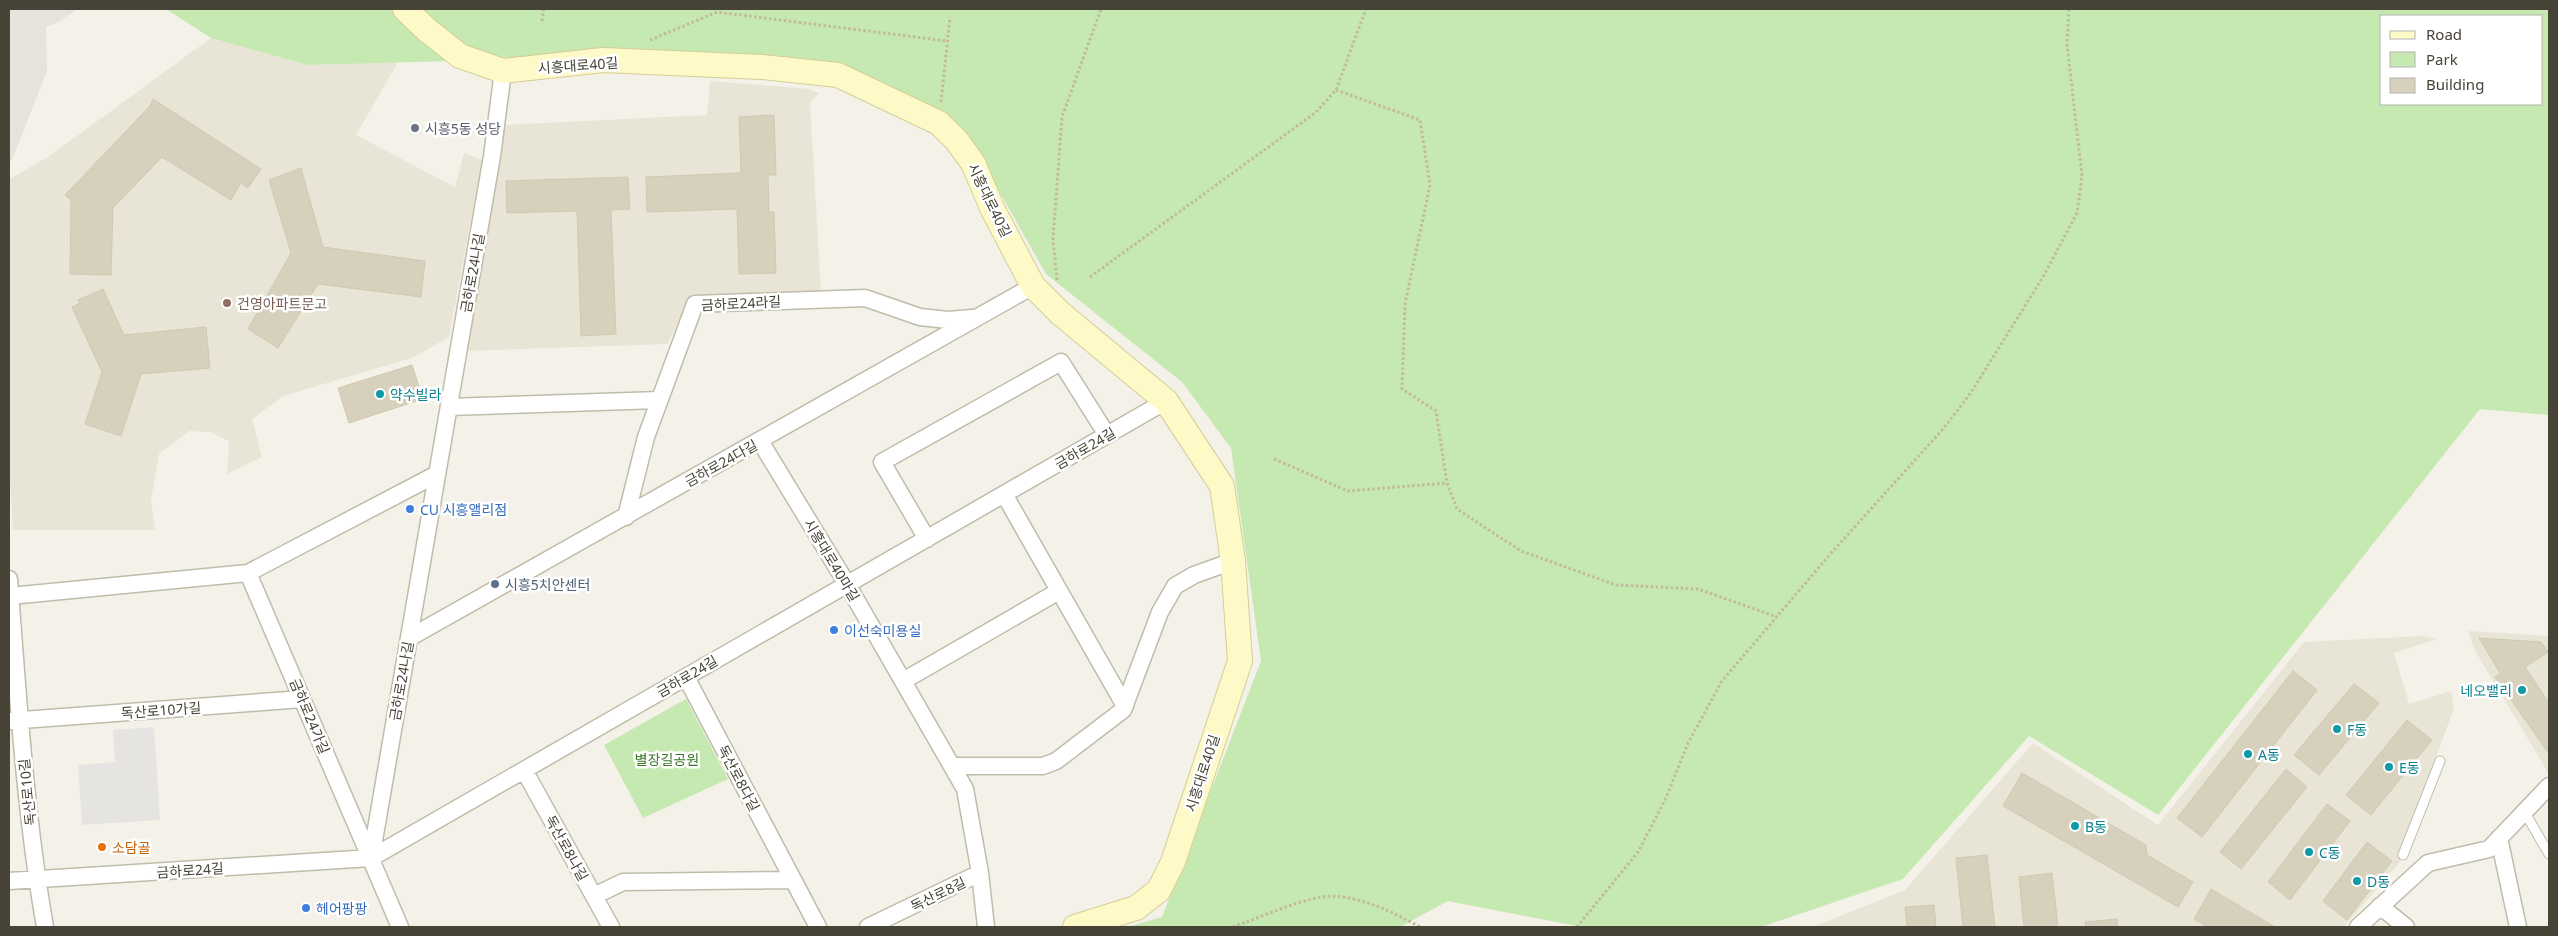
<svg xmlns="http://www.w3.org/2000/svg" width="2558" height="936" font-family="'Noto Sans','Noto Sans KR',sans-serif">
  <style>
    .residential { fill: #e8e5d6 }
    .industrial { fill: #e6e3dc }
    .green { fill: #c6e8b1; fill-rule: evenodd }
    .parking { fill: #e5e4e0 }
    .building { fill: #d6d0bd; stroke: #d0c9b0 }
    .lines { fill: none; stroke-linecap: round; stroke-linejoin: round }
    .lane-casing { stroke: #bfbcaa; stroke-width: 11 }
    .street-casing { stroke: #bfbcaa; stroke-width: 19 }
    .secondary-casing { stroke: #d4ce98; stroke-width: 26 }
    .path { stroke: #c1ba9c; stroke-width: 3; stroke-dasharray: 2.5 2.5; stroke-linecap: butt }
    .lane { stroke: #fff; stroke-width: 9 }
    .street { stroke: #fff; stroke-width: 16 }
    .secondary { stroke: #fefac7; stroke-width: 24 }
    .worship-dot { fill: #6b7280; stroke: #fff; stroke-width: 2 }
    .education-dot { fill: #8d6e63; stroke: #fff; stroke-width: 2 }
    .culture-dot { fill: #0f9aa8; stroke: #fff; stroke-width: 2 }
    .shop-dot { fill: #3f7fe0; stroke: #fff; stroke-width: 2 }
    .service-dot { fill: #5c6f8a; stroke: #fff; stroke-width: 2 }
    .food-dot { fill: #e8710a; stroke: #fff; stroke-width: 2 }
    .labels { text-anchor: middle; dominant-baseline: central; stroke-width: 5; stroke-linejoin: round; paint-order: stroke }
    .street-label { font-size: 14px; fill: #474336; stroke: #fff }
    .worship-label { font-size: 14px; fill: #5b616d; stroke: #fff; text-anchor: start }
    .education-label { font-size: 14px; fill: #785e54; stroke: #fff; text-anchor: start }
    .culture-label { font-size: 14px; fill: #0d838f; stroke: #fff; text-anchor: start }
    .shop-label { font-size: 14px; fill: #366cbe; stroke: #fff; text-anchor: start }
    .service-label { font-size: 14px; fill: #4e5e75; stroke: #fff; text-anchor: start }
    .park-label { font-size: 14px; fill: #3b7929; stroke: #fff }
    .food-label { font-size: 14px; fill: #c56008; stroke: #fff; text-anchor: start }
  </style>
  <rect width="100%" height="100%" fill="#f4f2e8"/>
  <path class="residential" d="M211,38L308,65L398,62L356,135L455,187L464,153L482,160L449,337L412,358L283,396L252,419L262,457L227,474L229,441L210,432L189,431L159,454L151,500L155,530H13L9,465V179L48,157Z
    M710,81L810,89L819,93L810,103L821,292L693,294L667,344L467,351L503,125L707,115Z
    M2468,631L2549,636V774L2474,649Z
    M2422,636L2437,639L2394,653L2409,704L2451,691L2454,708L2408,834L2409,851L2344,927H1813L1905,890L2033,743L2158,825L2304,642Z"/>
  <path class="industrial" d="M9,9H77L60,21L46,27L47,71L12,160H9Z"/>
  <path class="green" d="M166,9H2549V415L2480,409L2158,815L2029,736L1903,879L1761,927H1582L1448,901L1400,927H1127L1162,917L1261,661L1231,448L1182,382L1046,274L977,152L946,118L837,63L607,51L451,61L308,65L211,38ZM2382,16H2542V104H2382Z
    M686,699L728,779L643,818L604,745Z"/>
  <path class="parking" d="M154,727L160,820L82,825L78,765L115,762L113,730Z"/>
  <path class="building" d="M153,99L261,169L248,188L241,183L231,200L162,157L113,208L111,275L70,274L71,200L65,195L150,106Z
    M774,115L776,175H768L769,212H774L776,273L739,274L737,209L647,212L646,177L741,173L739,117Z
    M301,168L323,247L425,261L421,297L318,284L278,348L248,329L291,253L269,180Z
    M628,177L630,209L611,210L616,334L581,336L577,211L507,213L506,181Z
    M103,289L124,335L206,327L210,368L141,374L121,436L85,424L102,372L72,307L80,303L78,300Z
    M412,365L423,399L349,423L338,388Z
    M2479,638L2541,642L2548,652L2525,667L2549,703V754L2495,677L2500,673Z
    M2293,671L2317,690L2202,837L2177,818Z
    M2354,684L2379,703L2319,775L2294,755Z
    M2407,720L2432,740L2371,815L2346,795Z
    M2286,769L2307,787L2241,869L2220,852Z
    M2022,773L2146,845L2147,855L2193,882L2178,907L2003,806Z
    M2327,804L2350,821L2290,900L2268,882Z
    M2367,842L2392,861L2347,920L2323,901Z
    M1987,855L1995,927H1963L1956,858Z
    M2052,873L2058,927H2024L2019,877Z
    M2211,889L2275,927H2208L2194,919Z
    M1934,905L1936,927H1907L1905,907Z
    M2117,919L2118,927H2086L2085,922Z"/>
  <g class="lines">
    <defs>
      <path id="lane" d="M2524,811L2549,854
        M2403,855L2440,761"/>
      <path id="street" d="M449,407L659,400
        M760,441L847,584L965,789L980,873L986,927
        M1004,494L1125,706
        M626,517L646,437L695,304L865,298L920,317L948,320L972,318
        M927,539L882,462L1061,362L1107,435
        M248,573L400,927
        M9,579C18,696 25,812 45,927
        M10,596L248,573L437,474
        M409,638L1033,286
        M686,677L818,927
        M903,681L1059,591
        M9,721L302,699
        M953,766H1043L1056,761L1123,710L1160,612L1175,586L1194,575L1233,561
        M524,770L611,927
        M2499,838L2518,927
        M371,858L492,156L503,71
        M9,881L371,858L1166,401
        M594,896L623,882L793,880
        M2380,906L2406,927
        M868,927L980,873
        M2358,927L2428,863L2489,849L2549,786"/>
      <path id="secondary" d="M405,9L427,30L460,56L503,71L603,60L762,67L838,75L939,123L957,141L973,163L993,210L1033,286L1060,313L1166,401L1222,486L1233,561L1240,661L1173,862L1159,890L1136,908L1075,927"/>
    </defs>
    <use href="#lane" class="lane-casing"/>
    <use href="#street" class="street-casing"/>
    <use href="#secondary" class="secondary-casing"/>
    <path class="path" d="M542,21L544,9
      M650,40L717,12L947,41
      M1336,90L1420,120L1430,185L1405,304L1402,389L1436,411L1447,483L1457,509L1521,551L1616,585L1698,589L1777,617
      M941,102L950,17
      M1090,277L1315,113L1336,90L1366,9
      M1057,280L1053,239L1062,117L1101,9
      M1274,459L1348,491L1447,483
      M1233,927C1261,917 1291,903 1321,897C1353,892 1393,912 1420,927
      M1577,927L1638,852L1666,798L1688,743L1722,681L1832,552L1944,428L1972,391L2043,277L2077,213L2082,176L2067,44L2069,9"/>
    <use href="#lane" class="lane"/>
    <use href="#street" class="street"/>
    <use href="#secondary" class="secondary"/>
  </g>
  <circle class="worship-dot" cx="415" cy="128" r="5"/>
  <circle class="education-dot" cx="227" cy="303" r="5"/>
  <g class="culture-dot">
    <circle cx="380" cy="394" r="5"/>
    <circle cx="2522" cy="690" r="5"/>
    <circle cx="2337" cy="729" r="5"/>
    <circle cx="2248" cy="754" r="5"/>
    <circle cx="2389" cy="767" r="5"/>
    <circle cx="2075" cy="826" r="5"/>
    <circle cx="2309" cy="852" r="5"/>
    <circle cx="2357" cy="881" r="5"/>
  </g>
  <g class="shop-dot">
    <circle cx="410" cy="509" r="5"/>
    <circle cx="834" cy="630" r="5"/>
    <circle cx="306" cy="908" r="5"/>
  </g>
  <circle class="service-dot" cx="495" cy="584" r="5"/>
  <circle class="food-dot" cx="102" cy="847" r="5"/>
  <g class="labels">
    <g class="street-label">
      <text transform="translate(578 65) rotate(-4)">시흥대로40길</text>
      <text transform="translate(990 200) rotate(64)">시흥대로40길</text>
      <text transform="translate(472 273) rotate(-80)">금하로24나길</text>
      <text transform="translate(741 303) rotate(-3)">금하로24라길</text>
      <text transform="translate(1085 448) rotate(-30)">금하로24길</text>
      <text transform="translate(721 463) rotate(-29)">금하로24다길</text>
      <text transform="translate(832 560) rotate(59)">시흥대로40마길</text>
      <text transform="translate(687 676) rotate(-30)">금하로24길</text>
      <text transform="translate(401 681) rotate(-80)">금하로24나길</text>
      <text transform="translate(161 710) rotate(-4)">독산로10가길</text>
      <text transform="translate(310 716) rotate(67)">금하로24가길</text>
      <text transform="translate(1202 773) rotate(-72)">시흥대로40길</text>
      <text transform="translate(739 778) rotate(62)">독산로8다길</text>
      <text transform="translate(27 792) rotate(-96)">독산로10길</text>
      <text transform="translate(567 848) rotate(61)">독산로8나길</text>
      <text transform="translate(190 870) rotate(-4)">금하로24길</text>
      <text transform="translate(938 894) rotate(-26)">독산로8길</text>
    </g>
    <g class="worship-label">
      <text x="425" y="128">시흥5동 성당</text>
    </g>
    <g class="education-label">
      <text x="237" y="303">건영아파트문고</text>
    </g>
    <g class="culture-label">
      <text x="390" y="394">약수빌라</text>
      <text x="2512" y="690" text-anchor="end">네오밸리</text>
      <text x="2347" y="729">F동</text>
      <text x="2258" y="754">A동</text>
      <text x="2399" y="767">E동</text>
      <text x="2085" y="826">B동</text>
      <text x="2319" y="852">C동</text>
      <text x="2367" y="881">D동</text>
    </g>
    <g class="shop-label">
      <text x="420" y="509">CU 시흥앨리점</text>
      <text x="844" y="630">이선숙미용실</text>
      <text x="316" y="908">헤어팡팡</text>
    </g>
    <g class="service-label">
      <text x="505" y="584">시흥5치안센터</text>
    </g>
    <g class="park-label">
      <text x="667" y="759">별장길공원</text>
    </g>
    <g class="food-label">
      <text x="112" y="847">소담골</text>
    </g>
  </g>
  <rect width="2558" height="936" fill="none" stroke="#474336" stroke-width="20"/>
  <rect x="2380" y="15" width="162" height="90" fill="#ffffff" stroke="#b5b4af"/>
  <rect x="2390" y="31" width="25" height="8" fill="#fefac7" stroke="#b5b4af"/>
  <text x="2426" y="40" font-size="15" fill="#474336">Road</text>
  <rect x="2390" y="52" width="25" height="15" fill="#c6e8b1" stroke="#b5b4af"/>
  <text x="2426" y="65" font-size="15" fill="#474336">Park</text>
  <rect x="2390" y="78" width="25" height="15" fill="#d6d0bd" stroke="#b5b4af"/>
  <text x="2426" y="90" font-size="15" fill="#474336">Building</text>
</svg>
